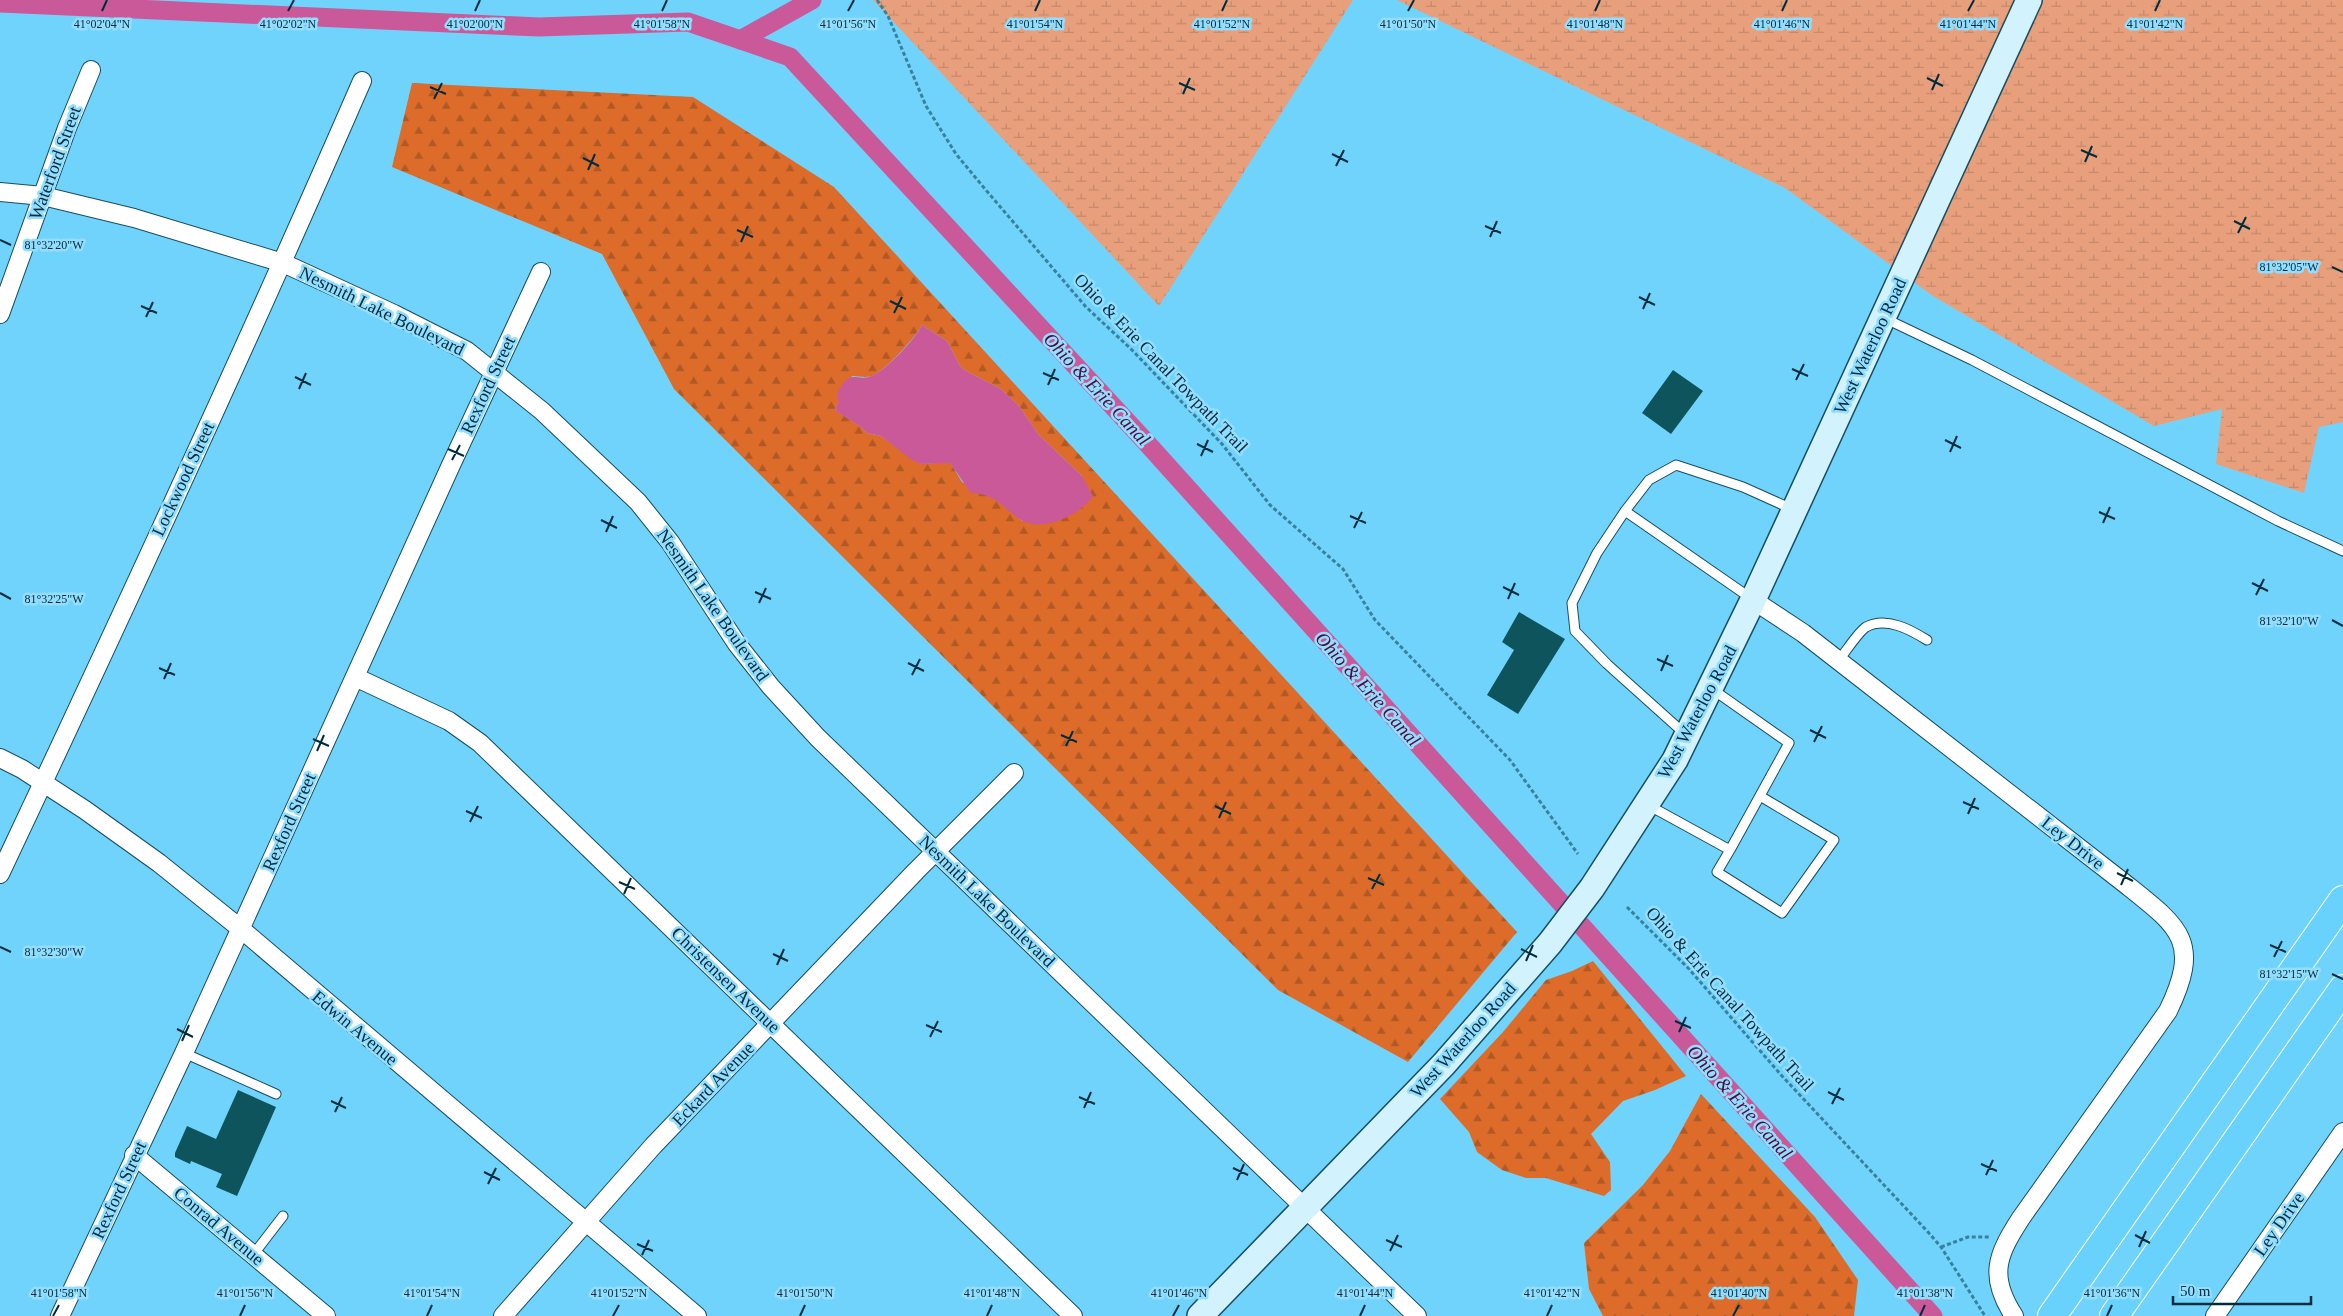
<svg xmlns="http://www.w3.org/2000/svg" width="2343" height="1316" font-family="Georgia,serif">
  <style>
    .forest { fill: url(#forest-firs); fill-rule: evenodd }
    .wetland { fill: url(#wetland-marsh) }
    .water { fill: #ca599a }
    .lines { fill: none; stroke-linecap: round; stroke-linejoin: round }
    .canal { stroke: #ca599a; stroke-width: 19 }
    .building { fill: #0e545c }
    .service-casing { stroke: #174e62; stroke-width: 11 }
    .minor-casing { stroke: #174e62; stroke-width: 20 }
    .secondary-casing { stroke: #174e62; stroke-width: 28 }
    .motorway-casing { stroke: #fff; stroke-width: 30 }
    .path { stroke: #39809d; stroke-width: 3; stroke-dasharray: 4 2.5; stroke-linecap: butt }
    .service { stroke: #fff; stroke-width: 9 }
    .minor { stroke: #fff; stroke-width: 18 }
    .secondary { stroke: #d2f2fe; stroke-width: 25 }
    .motorway { stroke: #68d2fc; stroke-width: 28 }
    .ticks { fill: none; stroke: #002c3c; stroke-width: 2 }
    .labels { text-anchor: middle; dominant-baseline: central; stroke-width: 5; stroke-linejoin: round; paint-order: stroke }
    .street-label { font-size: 18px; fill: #002c3c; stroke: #93defe }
    .water-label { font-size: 19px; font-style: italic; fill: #530a39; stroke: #93defe }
    .ticks-label { font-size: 12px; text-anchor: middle; fill: #002c3c; stroke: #93defe; stroke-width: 5; stroke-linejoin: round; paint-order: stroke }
  </style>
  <defs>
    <pattern id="forest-firs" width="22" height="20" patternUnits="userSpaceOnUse" patternTransform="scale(1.25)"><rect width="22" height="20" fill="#dd6c2a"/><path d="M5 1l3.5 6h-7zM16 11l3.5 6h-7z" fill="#b15925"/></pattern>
    <pattern id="wetland-marsh" width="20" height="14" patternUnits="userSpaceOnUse" patternTransform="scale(1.25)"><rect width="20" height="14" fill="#e89f7b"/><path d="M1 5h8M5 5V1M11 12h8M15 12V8" fill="none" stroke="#c5896b"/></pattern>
  </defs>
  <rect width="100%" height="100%" fill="#70d3fc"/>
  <path class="forest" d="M412,83L693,97L834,187L1517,932L1408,1062L1278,990L674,389L602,254L392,167ZM922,325L947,341L960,366L966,371L1001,389L1019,406L1039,435L1082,476L1022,521L999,501L962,482L950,462L921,464L881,436L867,433C858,422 846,419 835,409L852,376C858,376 867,378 872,376C884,372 916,337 922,325Z
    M1593,961L1686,1076L1655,1090L1623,1101L1591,1134L1610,1162L1611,1190L1604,1196L1546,1178H1526L1502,1170L1477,1152L1469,1132L1440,1099L1503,1032L1546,980L1572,971Z
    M1701,1094L1815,1217L1858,1280L1854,1316H1603L1589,1289L1584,1243L1643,1185L1670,1151Z"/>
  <path class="wetland" d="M873,0H1353L1159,306Z
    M1397,0H2343V422L2319,427L2304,493L2216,464L2222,409L2154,426L1933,296L1785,188Z"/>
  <path class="water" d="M922,325L947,341L960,366L966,371L1001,389L1019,406L1039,435L1082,476L1093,496C1080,515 1043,533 1021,520C1002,508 997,494 971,493L950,463L921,464L912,460L881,436L867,433C858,422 845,419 835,409L839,401L837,395C850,365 856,384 874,375C888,368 915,339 922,325Z"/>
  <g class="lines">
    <path class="canal" d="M0,3L539,27L688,22L790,57L1145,441L1933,1316
      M740,40L812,0"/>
  </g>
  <path class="building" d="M1673,370L1703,391L1671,434L1642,413Z
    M1519,612L1565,639L1518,714L1487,695L1514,650L1502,642Z
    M238,1090L276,1107L237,1196L216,1187L222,1174L191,1161L190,1164L175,1157V1153L187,1126L216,1139Z"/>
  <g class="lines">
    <defs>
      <path id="service" d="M1884,318L1972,360L2278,521L2343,551
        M1625,511L1752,599
        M1838,661C1845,653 1858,632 1866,627C1886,616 1911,630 1927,640
        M1685,734L1607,664L1575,631L1572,603L1597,553L1625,511L1649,480L1676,465L1743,487L1792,509
        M1648,805L1730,850L1789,743L1712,689
        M1730,850L1717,872L1782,913L1834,840L1760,796
        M184,1053L276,1094
        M253,1255L283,1216"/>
      <path id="minor" d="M0,192L43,196L134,218L283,263L394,314L467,351L542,411L638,502L670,542L737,644L771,687L818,738L1417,1316
        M0,314L67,128L91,70
        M1753,600L1803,633L2128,886C2181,928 2201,943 2168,1011L2021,1218C1997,1255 1988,1276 2014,1316
        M355,677L449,721L480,743L1073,1316
        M0,758L22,769L85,810L159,863L241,929L697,1316
        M0,874C124,611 246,348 362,81
        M134,1155L326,1316
        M60,1316L184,1053L451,465L541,272
        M503,1316L653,1146L916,871L1014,773
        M2215,1316L2343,1132"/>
      <path id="secondary" d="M1200,1316L1444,1064L1550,943L1592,888L1675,760L1753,600L2029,0"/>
      <path id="motorway" d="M2052,1316L2343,900
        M2114,1316L2343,989"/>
    </defs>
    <use href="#service" class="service-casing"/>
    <use href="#minor" class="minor-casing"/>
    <use href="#secondary" class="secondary-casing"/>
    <use href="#motorway" class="motorway-casing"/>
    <path class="path" d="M877,0L888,16L926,106L956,154L985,189L1086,307L1131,349L1222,444L1270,505L1343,569L1375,620L1510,760L1578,854
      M1627,907L1689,969L1782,1076L1928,1232L1941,1247L1985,1316
      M1941,1247L1968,1237H1991"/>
    <use href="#service" class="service"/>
    <use href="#minor" class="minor"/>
    <use href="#secondary" class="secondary"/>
    <use href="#motorway" class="motorway"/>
  </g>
  <path class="ticks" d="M102,11L107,0M288,11L294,0M475,11L480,0M662,11L667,0M848,11L854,0M1035,11L1040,0M1222,11L1227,0M1408,11L1414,0M1595,11L1600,0M1782,11L1787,0M1968,11L1974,0M2155,11L2160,0M1927,78L1943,86M1179,83L1195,90M430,87L446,94M1932,90L1939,74M1183,94L1190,78M434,99L442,83M2081,150L2097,157M1332,154L1348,162M583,158L599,166M2085,162L2092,146M1336,166L1344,150M588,170L595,154M2234,221L2250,229M1485,226L1501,233M737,230L753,237M2238,233L2246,217M1490,237L1497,221M0,240L11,245M741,242L748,226M2332,267L2343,272M1639,297L1655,305M890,301L906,309M141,306L157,313M1643,309L1650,293M894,313L902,297M146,317L153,302M1792,369L1808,376M1043,373L1059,380M295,377L311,385M1796,380L1804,364M1048,385L1055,369M299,389L306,373M1945,440L1961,448M1197,444L1213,452M448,449L464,456M1950,452L1957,436M1201,456L1208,440M452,460L460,445M2099,512L2115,519M1350,516L1366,523M601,520L617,528M2103,523L2110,507M1354,528L1362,512M606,532L613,516M2252,583L2268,591M1503,587L1519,595M755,592L771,599M0,593L11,599M2256,595L2264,579M1508,599L1515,583M759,603L766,588M2332,620L2343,626M1657,659L1673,666M908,663L924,671M159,668L175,675M1661,671L1668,655M912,675L920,659M164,679L171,663M1810,730L1826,738M1061,735L1077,742M313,739L329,746M1814,742L1822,726M1066,746L1073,731M317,751L324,735M1963,802L1979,809M1215,806L1231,814M466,811L482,818M1968,814L1975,798M1219,818L1226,802M470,822L478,806M2117,873L2133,881M1368,878L1384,885M619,882L635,889M2121,885L2128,869M1372,889L1380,874M624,894L631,878M2270,945L2286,952M0,947L11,952M1521,949L1537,957M773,954L788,961M2274,957L2282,941M1526,961L1533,945M777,965L784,949M2332,974L2343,979M1675,1021L1691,1028M926,1025L942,1032M177,1029L193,1037M1679,1032L1686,1017M930,1037L938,1021M182,1041L189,1025M1828,1092L1844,1100M1079,1097L1095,1104M331,1101L346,1108M1832,1104L1840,1088M1084,1108L1091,1092M335,1112L342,1097M1981,1164L1997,1171M1233,1168L1248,1175M484,1172L500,1180M1986,1175L1993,1160M1237,1180L1244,1164M488,1184L496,1168M2135,1235L2150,1243M1386,1240L1402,1247M637,1244L653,1251M2139,1247L2146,1231M1390,1251L1398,1235M642,1255L649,1240M53,1316L59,1305M240,1316L245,1305M427,1316L432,1305M613,1316L619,1305M800,1316L805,1305M987,1316L992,1305M1173,1316L1179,1305M1360,1316L1365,1305M1547,1316L1552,1305M1733,1316L1739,1305M1920,1316L1925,1305M2107,1316L2112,1305"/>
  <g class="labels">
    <g class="street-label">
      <text transform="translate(55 163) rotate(-70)">Waterford Street</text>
      <text transform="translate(382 311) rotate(26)">Nesmith Lake Boulevard</text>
      <text transform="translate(1870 346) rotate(-65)">West Waterloo Road</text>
      <text transform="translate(1161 363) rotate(46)">Ohio &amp; Erie Canal Towpath Trail</text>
      <text transform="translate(488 385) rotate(-65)">Rexford Street</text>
      <text transform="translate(183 479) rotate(-65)">Lockwood Street</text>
      <text transform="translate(713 605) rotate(55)">Nesmith Lake Boulevard</text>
      <text transform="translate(1697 712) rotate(-62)">West Waterloo Road</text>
      <text transform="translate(289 822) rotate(-66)">Rexford Street</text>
      <text transform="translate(2073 843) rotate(38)">Ley Drive</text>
      <text transform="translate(987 901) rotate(44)">Nesmith Lake Boulevard</text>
      <text transform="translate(726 980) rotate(44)">Christensen Avenue</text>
      <text transform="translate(1730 999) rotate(48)">Ohio &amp; Erie Canal Towpath Trail</text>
      <text transform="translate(355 1028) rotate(40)">Edwin Avenue</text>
      <text transform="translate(1463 1040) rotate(-48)">West Waterloo Road</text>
      <text transform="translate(713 1084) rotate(-46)">Eckard Avenue</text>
      <text transform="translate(119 1190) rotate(-65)">Rexford Street</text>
      <text transform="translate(2279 1224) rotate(-55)">Ley Drive</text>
      <text transform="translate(219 1226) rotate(40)">Conrad Avenue</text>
    </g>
    <g class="water-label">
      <text transform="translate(1097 389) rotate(47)">Ohio &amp; Erie Canal</text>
      <text transform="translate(1368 689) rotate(48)">Ohio &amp; Erie Canal</text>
      <text transform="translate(1740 1102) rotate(48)">Ohio &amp; Erie Canal</text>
    </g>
  </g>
  <g class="ticks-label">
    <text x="102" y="28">41°02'04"N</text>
    <text x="288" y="28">41°02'02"N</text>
    <text x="475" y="28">41°02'00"N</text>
    <text x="662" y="28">41°01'58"N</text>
    <text x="848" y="28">41°01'56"N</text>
    <text x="1035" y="28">41°01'54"N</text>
    <text x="1222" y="28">41°01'52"N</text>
    <text x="1408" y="28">41°01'50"N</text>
    <text x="1595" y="28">41°01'48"N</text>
    <text x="1782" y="28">41°01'46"N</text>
    <text x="1968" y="28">41°01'44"N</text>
    <text x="2155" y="28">41°01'42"N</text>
    <text x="54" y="249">81°32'20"W</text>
    <text x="2289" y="271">81°32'05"W</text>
    <text x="54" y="603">81°32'25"W</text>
    <text x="2289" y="625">81°32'10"W</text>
    <text x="54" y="956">81°32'30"W</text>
    <text x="2289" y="978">81°32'15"W</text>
    <text x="59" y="1297">41°01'58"N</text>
    <text x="245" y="1297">41°01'56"N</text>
    <text x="432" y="1297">41°01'54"N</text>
    <text x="619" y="1297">41°01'52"N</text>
    <text x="805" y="1297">41°01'50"N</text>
    <text x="992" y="1297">41°01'48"N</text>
    <text x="1179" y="1297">41°01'46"N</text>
    <text x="1365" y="1297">41°01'44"N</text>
    <text x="1552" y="1297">41°01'42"N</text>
    <text x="1739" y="1297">41°01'40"N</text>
    <text x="1925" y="1297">41°01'38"N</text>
    <text x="2112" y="1297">41°01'36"N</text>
  </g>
  <path d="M2173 1296v8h138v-8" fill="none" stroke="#002c3c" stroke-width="2.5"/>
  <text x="2180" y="1296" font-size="15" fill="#002c3c" stroke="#93defe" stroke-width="4" paint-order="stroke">50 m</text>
</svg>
